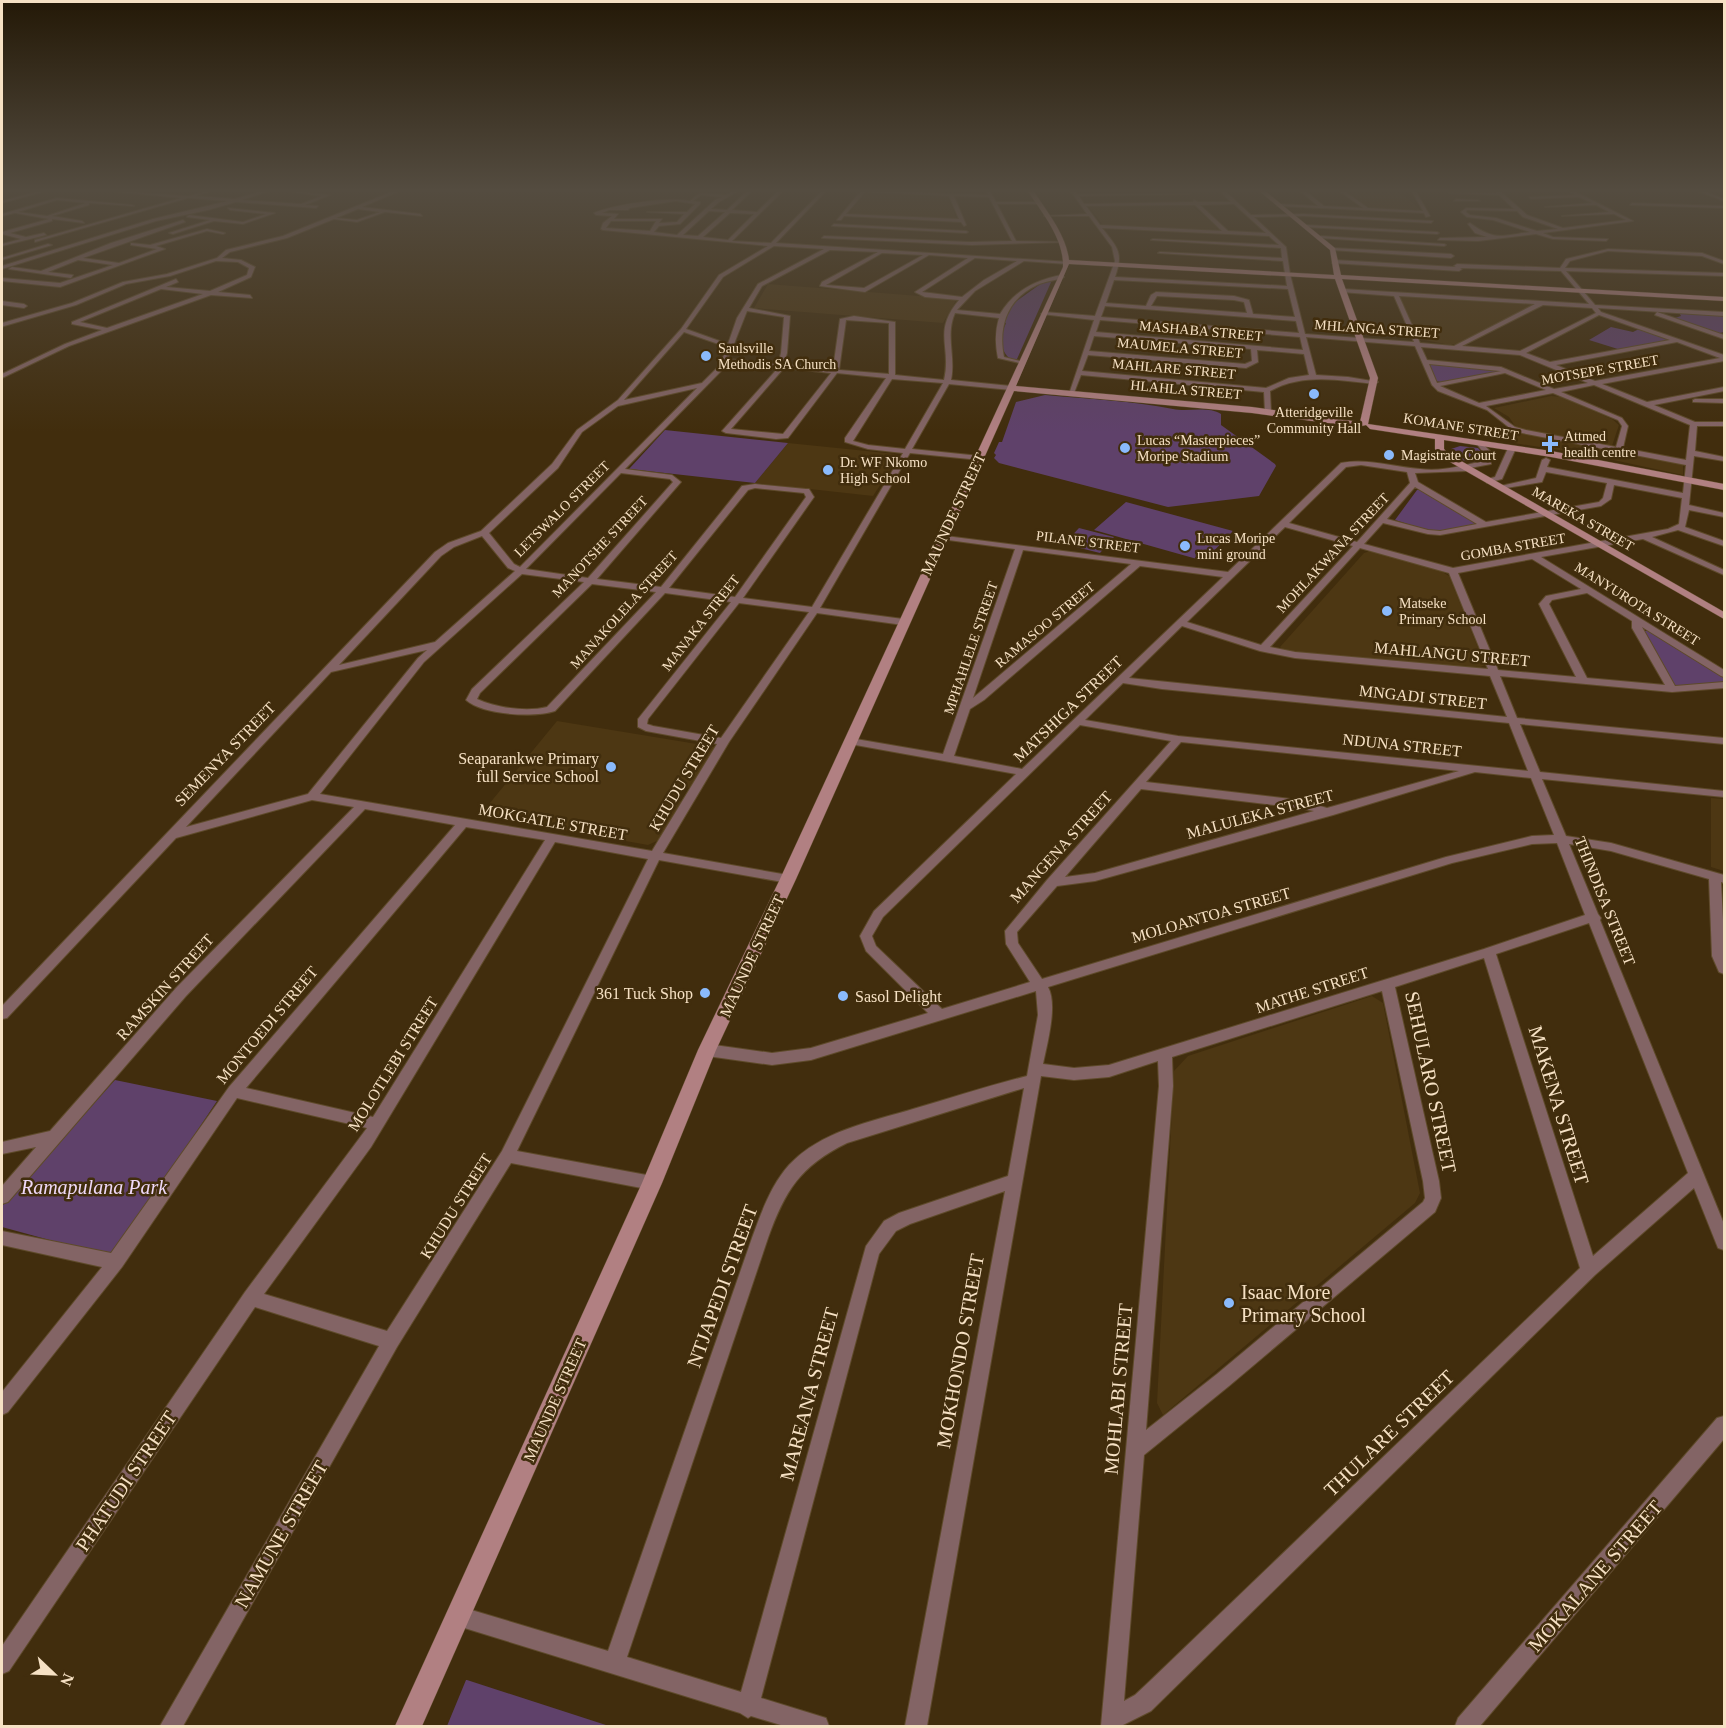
<svg xmlns="http://www.w3.org/2000/svg" width="1726" height="1728" font-family="Georgia,serif">
  <style>
    .built { fill: #4d3713 }
    .green { fill: #5f416a }
    .lines { fill: none; stroke-linecap: round; stroke-linejoin: round }
    .street-casing { stroke: #5e4a2a; stroke-width: 2 }
    .secondary-casing { stroke: #5e4a2a; stroke-width: 1 }
    .street { fill: #836465; fill-rule: evenodd }
    .secondary { fill: #b18082; fill-rule: evenodd }
    .poi-dot { fill: #8abafc; stroke: #412d0d; stroke-width: 2 }
    .labels { text-anchor: middle; dominant-baseline: central; stroke-width: 5; stroke-linejoin: round; paint-order: stroke }
    .far-street-label { font-size: 14px; fill: #f6e1c4; stroke: #412d0d }
    .far-poi-label { font-size: 14px; fill: #f6e1c4; stroke: #412d0d; text-anchor: start }
    .street-label { font-size: 16px; fill: #f6e1c4; stroke: #412d0d }
    .poi-label { font-size: 16px; fill: #f6e1c4; stroke: #412d0d; text-anchor: end }
    .near-street-label { font-size: 20px; fill: #f6e1c4; stroke: #412d0d }
    .near-park-label { font-size: 20px; font-style: italic; fill: #efd9f8; stroke: #412d0d }
    .near-poi-label { font-size: 20px; fill: #f6e1c4; stroke: #412d0d; text-anchor: start }
  </style>
  <rect width="100%" height="100%" fill="#412d0d"/>
  <path class="built" d="M1344,190H1397L1421,210L1370,208Z
    M867,192L947,195L957,219L848,214Z
    M1191,205L1223,232L1103,225L1089,207Z
    M768,284L957,299L943,323L754,308Z
    M1405,296L1535,304L1539,305L1460,343L1450,345L1419,339L1400,297Z
    M1551,396L1562,397L1612,419L1619,425L1612,446L1529,432L1515,426L1509,417L1494,408Z
    M1515,432L1683,463V475L1590,455L1514,443Z
    M788,443L896,454L899,456L873,496L755,483Z
    M1370,551L1439,570L1449,576L1485,665L1476,669L1284,652L1280,647L1364,553Z
    M557,721L715,747L690,787L677,794L681,802L659,840L648,845L480,815Z
    M1711,798L1724,799V871L1711,867Z
    M1372,996L1383,1003L1420,1193L1415,1203L1163,1415L1157,1403L1174,1071L1188,1056Z"/>
  <path class="green" d="M1046,280H1052L1017,359L1011,360C999,350 1000,337 1006,323L1001,322L1011,305Z
    M1679,312L1724,315V332L1716,334L1672,319L1681,316Z
    M1611,327L1633,332L1639,329L1671,341L1621,350L1589,340Z
    M1429,364L1494,370L1499,372L1441,382L1435,381Z
    M1045,395C1088,399 1133,401 1173,409C1187,412 1209,406 1221,414V425L1275,464L1276,466L1259,496L1168,507L999,463L994,458L996,455L994,453L999,442H1002L1016,402Z
    M665,430L788,443L755,483L629,469Z
    M1460,446L1478,448L1485,456L1479,457L1482,462C1468,464 1459,461 1451,449Z
    M1417,490H1422L1476,521V525L1432,532L1395,520Z
    M1126,502L1233,531L1204,561L1094,530Z
    M1079,528L1114,537L1100,553L1064,544Z
    M1642,631H1651L1724,676V683L1691,689L1674,687Z
    M115,1080L217,1101L124,1240L108,1256L2,1227V1206Z
    M466,1680H467L609,1726H447Z"/>
  <g class="lines">
    <defs>
      <path id="street" d="M43,190H50L2,203V201Z
        M99,190L188,196L214,190L196,196L235,199L265,190H272L242,200L301,204L322,196L279,190L330,195L305,205L318,206L316,208L236,202L208,210L156,221L2,269V266L153,219L228,201L188,198L35,242V240L181,198Z
        M396,190H402L362,207L420,214L422,216L385,212L357,222L334,219L287,238L230,252L222,258L241,260L255,267L251,277L218,292L250,295L252,298L211,295L69,346L2,378V374L65,344L102,330L72,324V322L176,279L178,282L166,287L210,291L247,275L249,268L238,262L216,261L170,276L126,284L76,305L4,326L2,327V323L72,303L123,282L167,274L217,258L226,250L283,236ZM358,209L380,212L357,220L336,218ZM161,289L203,294L107,328L80,322Z
        M735,190H740L719,202L711,209L727,210L748,190H753L732,210L757,212L779,190H784L732,241L771,243L823,190H827L776,243L1070,262L1067,264L1024,261L975,291L957,310L1000,314C1015,290 1034,281 1061,275L1064,277C1055,281 1045,281 1037,285C1007,299 998,327 1004,357L1024,362V364L998,358C995,343 995,332 999,318L955,313C945,335 956,357 951,380L1011,386L1014,388L1011,390L949,384L912,449L980,456L984,458L980,460L910,453L820,608L903,619L908,622L903,625L817,613L729,742L663,853L788,875L794,879L792,882L788,883L659,860L517,1151L652,1176L658,1178L660,1183L658,1188L652,1190L511,1163L397,1347L183,1726H160L379,1346L255,1307L9,1671L2,1674V1646L245,1292L367,1128L237,1098L122,1267L8,1412L2,1415V1392L102,1267L2,1245V1231L111,1253L229,1087L455,825L365,809L186,996L8,1202L2,1204V1186L36,1147L2,1154V1142L50,1131L176,988L354,807L312,800L176,838L7,1018L2,1019V1006L435,552L448,543L481,531L552,464L577,430L618,400L681,329L719,275L768,246L603,230L601,229L603,223L612,216L596,215L594,213C616,204 667,197 690,201L700,193L726,195ZM701,195L722,197L715,200L677,235L654,232L659,226L680,224L700,204V202L693,201ZM676,201L695,204L687,212H647L684,214L677,222L659,223L662,219H614L618,214L602,213L609,210H628L630,208ZM709,211L725,212L698,236L683,235ZM730,213L754,214L728,240L703,237ZM611,221H656L650,231L606,228ZM774,246L824,249L758,284L737,318L728,344L686,329L723,277ZM830,250L878,252L822,282L820,286L865,292L929,255L968,258L915,292L925,297L959,300C932,332 952,346 944,380L895,375V322L854,316L840,319L833,369L784,364L787,353L790,316L749,308L762,286ZM882,253L923,255L864,288L826,285ZM975,258L1017,261L984,280L962,297L922,292ZM747,311L784,317L781,353L778,364L728,359ZM846,320L889,323V374L839,370ZM684,332L727,347L720,365L702,383L624,400ZM727,363L778,368L722,431L726,433L776,439L788,438L837,373L886,378L845,438V442L868,449L903,453L812,607L743,598L814,497L809,489H806L755,484L742,486L661,587L597,579L681,482L672,475L625,469L725,367ZM784,368L831,373L783,434L731,429ZM892,379L943,383L905,449L868,445L853,441ZM697,388L520,567L514,564L489,533L558,468L582,432L618,406ZM621,473L670,479L673,482L588,578L526,569ZM755,488L804,493L806,497L735,597L669,588L748,490ZM482,536L508,568L515,571L435,642L339,665L441,556L454,547ZM522,574L584,582L472,689L466,700C483,715 534,718 555,711L665,593L731,602L638,719V727L646,731L717,744L652,851L320,794L424,662ZM592,584L656,592L547,707C527,712 496,708 477,699L480,693ZM739,603L809,612L721,738L653,726L647,724L648,719ZM427,650L418,658L308,794L186,827L331,672ZM466,827L545,840L373,1117L246,1088ZM555,842L648,859L502,1151L387,1331L264,1294L371,1147Z
        M851,190L988,195L986,191L989,190L996,202H1038L1040,204H997L1016,241L1064,242L972,245L822,238L824,236L970,242L1012,241L989,197L954,196L966,225L964,226L961,222L844,216L841,220H837L860,192ZM865,192L949,196L959,219L846,214Z
        M1070,190H1074L1077,194H1189L1079,196L1084,204L1193,202L1194,200L1198,202H1231L1219,190H1224L1251,215L1304,214L1433,221L1431,223L1304,216L1254,217L1286,247L1290,274L1305,334L1414,342L1394,296L1341,292L1343,289L1589,304L1561,271L1460,268L1462,269L1459,271L1332,263L1334,260L1456,267L1454,266L1457,264L1560,268L1566,259L1608,249L1702,253L1724,261V264L1702,256L1608,251L1570,261L1565,268L1724,273V276L1566,271L1595,305L1724,312V316L1598,308L1601,312L1724,355V361L1602,384L1647,402L1724,387V391L1654,405L1695,422H1724V426H1697L1695,451L1724,457V461L1694,456L1689,505L1724,513V517L1689,510L1685,527L1724,541V546L1678,530L1652,537L1724,570V575L1643,539L1541,557L1724,670V677L1721,676L1642,627L1675,686L1724,682V688L1672,692L1500,676L1517,718L1724,738V744L1520,724L1540,772L1724,791V797L1542,779L1566,836L1611,843L1724,875V883L1721,882L1724,938V974L1719,972L1712,956L1709,879L1611,851L1569,844L1598,914L1601,918L1600,920L1724,1224V1250L1718,1248L1694,1188L1595,1275L1151,1711L1121,1726H1101L1159,1086L1158,1061L1109,1077L1074,1080L1041,1076L927,1726H905L1005,1191L910,1224L896,1231L879,1254L761,1698L826,1718L829,1726H784L751,1716L748,1718L740,1713L458,1626L451,1623L448,1616L451,1609L458,1606L608,1651L752,1238C761,1213 771,1185 789,1165C821,1131 870,1122 913,1109C951,1098 988,1086 1027,1076L1038,1015L1036,991L811,1060L772,1065L707,1056L702,1054L700,1050L702,1046L707,1044L772,1053L811,1048L928,1013L866,951L860,936L874,911L1016,774L850,744L845,741L850,738L943,754L1015,549L941,539L937,537L938,535L1228,572L1341,463C1368,458 1394,467 1420,469C1443,472 1463,465 1484,461L1483,452L1476,443L1480,441L1491,452V464L1470,468L1467,471L1415,473L1418,482L1486,522L1599,502L1603,498L1607,483L1546,472L1542,482L1500,489L1496,487L1536,478L1542,460L1546,458L1550,460L1547,467L1683,493L1686,465L1522,433L1511,429L1487,410L1438,391L1432,385L1415,346L1306,337L1316,375L1348,377L1378,382L1375,384C1339,380 1303,373 1270,391L1271,412L1268,414L1265,412L1264,392L1081,375L1074,393L1069,394L1094,320L1041,314L1044,312L1095,316L1115,261L1112,247L1089,216H1044L1087,214ZM1234,204L1266,233L1228,231L1200,205ZM1195,205L1222,231L1100,225L1086,206ZM1102,228L1269,236L1279,245L1153,239L1151,240L1281,248L1282,258L1160,252L1158,253L1283,261L1287,286L1115,277C1124,252 1117,247 1102,228ZM1114,280L1288,289L1295,317L1253,314L1249,300L1234,296L1156,292L1151,295L1146,306L1106,303ZM1157,296L1234,300L1244,302L1247,313L1151,306ZM1399,296L1535,304L1454,346L1420,343ZM1543,305L1592,308L1596,313L1520,351L1462,346ZM1105,306L1296,321L1299,333L1101,317ZM1599,315L1670,340L1550,362L1526,353ZM1100,320L1300,337L1303,350L1096,332ZM1094,336L1251,349L1252,361L1245,364L1089,351ZM1677,342L1720,358L1595,381L1556,365ZM1421,347L1520,355L1588,383L1554,389L1501,367L1427,360ZM1257,350L1304,354L1309,375L1289,378L1266,388L1082,371L1088,355L1246,368L1258,362ZM1429,364L1500,371H1501L1437,383ZM1505,373L1546,390L1479,403L1440,386ZM1594,385L1690,425L1686,460L1623,448L1628,426L1622,418L1561,392ZM1553,393L1618,420L1622,426L1616,447L1526,430L1515,427L1486,406ZM1361,465L1407,472L1410,483L1357,542L1289,523L1346,467ZM1614,485L1682,498L1679,524L1668,529L1453,568L1364,544L1383,523L1428,534L1440,535L1601,506L1611,499ZM1415,487L1477,524L1440,531L1428,530L1387,519ZM1285,527L1353,546L1261,645L1187,622ZM1360,548L1449,573L1488,669L1295,652L1270,647ZM1023,550L1131,564L973,698ZM1532,559L1581,589L1546,596L1539,604L1576,677L1498,670L1458,573ZM1140,566L1223,577L1022,769L954,756L970,709L984,700ZM1587,593L1632,621V628L1665,685L1587,678L1549,604L1552,600ZM1182,626L1260,651L1295,658L1490,676L1507,717L1129,678ZM1123,683L1162,689L1509,723L1528,771L1178,736L1085,720ZM1080,725L1171,741L1047,880L1005,931L1006,944L1030,982L942,1009L876,946L872,936L883,917ZM1181,742L1459,771L1327,808L1299,800L1146,782ZM1475,772L1531,778L1554,835L1532,836L1446,857L1042,979L1018,943L1017,932L1057,886L1095,881L1333,815ZM1141,789L1299,808L1314,811L1095,873L1065,877ZM1557,843L1585,915L1484,949L1109,1065L1074,1068L1043,1064C1047,1044 1058,1005 1048,987L1452,863L1532,844ZM1589,923L1688,1173L1593,1256L1496,954ZM1484,958L1580,1268L1152,1679L1135,1695L1124,1701L1144,1455L1229,1386L1435,1212L1441,1198L1439,1181L1395,987ZM1382,991L1423,1181L1425,1198L1423,1202L1217,1374L1146,1430L1173,1086L1172,1057ZM1024,1088L1008,1176L899,1213L884,1221L866,1246L741,1692L627,1657L768,1238C785,1191 800,1166 847,1143Z
        M1299,190H1304L1324,206L1363,208L1338,190H1343L1368,208L1423,211L1411,190H1415L1430,216L1426,217L1424,213L1277,206L1279,204L1318,206Z
        M1494,190H1499L1527,215L1563,228L1626,220L1614,214L1562,216L1609,212L1596,205L1545,207L1592,203L1579,197L1531,199L1529,197L1575,195L1567,190H1572L1633,221L1543,233L1553,237L1608,239L1606,241L1553,239L1536,234L1478,241L1438,240L1440,238L1487,237L1475,233L1468,224L1470,223C1495,241 1500,236 1530,232L1493,220L1467,217L1461,212L1466,208L1514,209L1499,195L1449,193H1496ZM1467,210L1517,211L1523,217L1558,229L1537,231L1496,218L1470,215L1466,212Z
        M1695,190H1701L1724,199V201Z
        M57,198L132,205L134,206L89,203V205L52,216L82,221L84,223L52,219V221L10,233L26,237L44,233L46,235L2,246V244L21,239L2,234V232L49,219L15,213L2,216V214ZM57,200L86,203L47,216L18,212Z
        M1456,199L1478,200L1480,201H1454Z
        M1632,203L1724,206V208L1630,205Z
        M228,208L275,213L243,224L214,221L173,234L169,233L210,220L187,217L189,215L243,222L266,214L230,210Z
        M183,220L185,222L83,258L119,263L157,249L131,245V243L150,245L207,229L225,233L223,234L207,231L156,246L165,249L60,287L2,281V278L60,283L113,265L78,260L48,272L73,275L71,278L9,269L12,267L41,271L111,243Z
        M834,224L966,231L968,232L966,233L832,226Z
        M1306,225L1437,232L1439,233L1437,234L1304,227Z
        M1321,236L1444,244L1446,245L1444,246L1319,238Z
        M48,244L52,245L2,260V258Z
        M1333,248L1451,254L1454,256L1451,258L1331,250Z
        M2,301L24,304L27,306L24,308L2,305Z
        M1657,312L1724,335V339L1655,315Z
        M1695,399H1724V403L1693,402V400Z
        M1509,446L1516,448L1502,479L1487,483V479L1495,477Z
        M1724,1416V1439L1480,1726H1455L1458,1718L1717,1418Z"/>
      <path id="secondary" d="M1027,190H1033C1047,212 1066,234 1069,260L1334,275L1330,250L1258,190H1264L1335,248L1341,275L1724,297V301L1342,279L1378,378L1368,424L1551,451L1724,484V490L1551,457L1444,440V449L1449,454L1724,612V619L1443,458L1435,449V439L1370,429L1366,425L1358,427L1252,413L1014,391L796,879L716,1050L662,1183L422,1726H395L642,1183L698,1050L780,879L1063,267C1064,238 1042,213 1027,190ZM1069,264L1335,279L1370,378L1360,422L1252,407L1016,386Z"/>
    </defs>
    <use href="#street" class="street-casing"/>
    <use href="#secondary" class="secondary-casing"/>
    <use href="#street" class="street"/>
    <use href="#secondary" class="secondary"/>
  </g>
  <linearGradient id="sky" x2="0" y2="1"><stop stop-color="#241907"/><stop offset="0.44" stop-color="#544c40"/><stop offset="1" stop-color="#544c40" stop-opacity="0"/></linearGradient>
  <rect width="1726" height="432" fill="url(#sky)"/>
  <g class="poi-dot">
    <circle cx="706" cy="356" r="6"/>
    <circle cx="1314" cy="394" r="6"/>
    <path d="M1547 435h6v6h6v6h-6v6h-6v-6h-6v-6h6z"/>
    <circle cx="1125" cy="448" r="6"/>
    <circle cx="1389" cy="455" r="6"/>
    <circle cx="828" cy="470" r="6"/>
    <circle cx="1185" cy="546" r="6"/>
    <circle cx="1387" cy="611" r="6"/>
    <circle cx="611" cy="767" r="6"/>
    <circle cx="705" cy="993" r="6"/>
    <circle cx="843" cy="996" r="6"/>
    <circle cx="1229" cy="1303" r="6"/>
  </g>
  <g class="labels">
    <g class="far-street-label">
      <text transform="translate(1377 329) rotate(4)">MHLANGA STREET</text>
      <text transform="translate(1201 331) rotate(5)">MASHABA STREET</text>
      <text transform="translate(1180 348) rotate(5)">MAUMELA STREET</text>
      <text transform="translate(1174 369) rotate(5)">MAHLARE STREET</text>
      <text transform="translate(1600 370) rotate(-10)">MOTSEPE STREET</text>
      <text transform="translate(1186 390) rotate(5)">HLAHLA STREET</text>
      <text transform="translate(1461 427) rotate(9)">KOMANE STREET</text>
      <text transform="translate(562 509) rotate(-45)">LETSWALO STREET</text>
      <text transform="translate(1583 519) rotate(30)">MAREKA STREET</text>
      <text transform="translate(1088 542) rotate(7)">PILANE STREET</text>
      <text transform="translate(600 547) rotate(-47)">MANOTSHE STREET</text>
      <text transform="translate(1513 547) rotate(-10)">GOMBA STREET</text>
      <text transform="translate(1333 553) rotate(-47)">MOHLAKWANA STREET</text>
      <text transform="translate(1637 604) rotate(32)">MANYUROTA STREET</text>
      <text transform="translate(624 610) rotate(-48)">MANAKOLELA STREET</text>
      <text transform="translate(701 623) rotate(-52)">MANAKA STREET</text>
      <text transform="translate(1045 625) rotate(-40)">RAMASOO STREET</text>
      <text transform="translate(971 648) rotate(-71)">MPHAHLELE STREET</text>
    </g>
    <g class="far-poi-label">
      <text x="718" y="348">Saulsville<tspan x="718" dy="16">Methodis SA Church</tspan></text>
      <text x="1314" y="412" text-anchor="middle">Atteridgeville<tspan x="1314" dy="16">Community Hall</tspan></text>
      <text x="1564" y="436">Attmed<tspan x="1564" dy="16">health centre</tspan></text>
      <text x="1137" y="440">Lucas “Masterpieces”<tspan x="1137" dy="16">Moripe Stadium</tspan></text>
      <text x="1401" y="455">Magistrate Court</text>
      <text x="840" y="462">Dr. WF Nkomo<tspan x="840" dy="16">High School</tspan></text>
      <text x="1197" y="538">Lucas Moripe<tspan x="1197" dy="16">mini ground</tspan></text>
      <text x="1399" y="603">Matseke<tspan x="1399" dy="16">Primary School</tspan></text>
    </g>
    <g class="street-label">
      <text transform="translate(953 514) rotate(-65)">MAUNDE STREET</text>
      <text transform="translate(1452 654) rotate(5)">MAHLANGU STREET</text>
      <text transform="translate(1423 697) rotate(6)">MNGADI STREET</text>
      <text transform="translate(1068 709) rotate(-44)">MATSHIGA STREET</text>
      <text transform="translate(1402 745) rotate(6)">NDUNA STREET</text>
      <text transform="translate(225 754) rotate(-46)">SEMENYA STREET</text>
      <text transform="translate(684 778) rotate(-59)">KHUDU STREET</text>
      <text transform="translate(1260 814) rotate(-15)">MALULEKA STREET</text>
      <text transform="translate(553 822) rotate(10)">MOKGATLE STREET</text>
      <text transform="translate(1061 847) rotate(-48)">MANGENA STREET</text>
      <text transform="translate(1605 901) rotate(68)">THINDISA STREET</text>
      <text transform="translate(1211 915) rotate(-16)">MOLOANTOA STREET</text>
      <text transform="translate(752 956) rotate(-65)">MAUNDE STREET</text>
      <text transform="translate(165 987) rotate(-48)">RAMSKIN STREET</text>
      <text transform="translate(1312 990) rotate(-18)">MATHE STREET</text>
      <text transform="translate(267 1025) rotate(-50)">MONTOEDI STREET</text>
      <text transform="translate(393 1064) rotate(-58)">MOLOTLEBI STREET</text>
      <text transform="translate(456 1206) rotate(-58)">KHUDU STREET</text>
      <text transform="translate(555 1400) rotate(-66)">MAUNDE STREET</text>
    </g>
    <g class="poi-label">
      <text x="599" y="758">Seaparankwe Primary<tspan x="599" dy="18">full Service School</tspan></text>
      <text x="693" y="993">361 Tuck Shop</text>
      <text x="855" y="996" text-anchor="start">Sasol Delight</text>
    </g>
    <g class="near-street-label">
      <text transform="translate(1431 1082) rotate(78)">SEHULARO STREET</text>
      <text transform="translate(1559 1105) rotate(73)">MAKENA STREET</text>
      <text transform="translate(722 1286) rotate(-70)">NTJAPEDI STREET</text>
      <text transform="translate(960 1351) rotate(-80)">MOKHONDO STREET</text>
      <text transform="translate(1118 1389) rotate(-85)">MOHLABI STREET</text>
      <text transform="translate(809 1394) rotate(-75)">MAREANA STREET</text>
      <text transform="translate(1389 1433) rotate(-44)">THULARE STREET</text>
      <text transform="translate(126 1481) rotate(-56)">PHATUDI STREET</text>
      <text transform="translate(281 1534) rotate(-60)">NAMUNE STREET</text>
      <text transform="translate(1595 1576) rotate(-49)">MOKALANE STREET</text>
    </g>
    <g class="near-park-label">
      <text x="94" y="1187">Ramapulana Park</text>
    </g>
    <g class="near-poi-label">
      <text x="1241" y="1292">Isaac More<tspan x="1241" dy="23">Primary School</tspan></text>
    </g>
  </g>
  <rect width="1726" height="1728" fill="none" stroke="#f6e1c4" stroke-width="6"/>
  <g transform="translate(54 1674) rotate(113)" stroke="#412d0d" stroke-width="4.5" paint-order="stroke">
  <path d="M0-4.5L10 22L0 15L-10 22Z" fill="#f6e1c4"/>
  <text y="-9" font-size="16" font-weight="bold" text-anchor="middle" fill="#f6e1c4">N</text>
  </g>
</svg>
